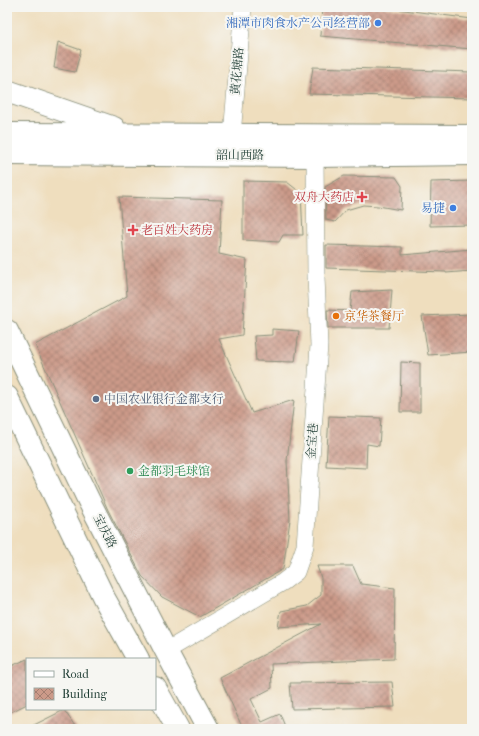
<svg xmlns="http://www.w3.org/2000/svg" width="479" height="736" font-family="'IM FELL French Canon','Noto Serif SC',serif">
  <style>
    .building { fill: url(#building-cross-hatch) }
    .lines { fill: none; stroke-linecap: round; stroke-linejoin: round }
    .street-casing { stroke: #878e79; stroke-width: 18 }
    .secondary-casing { stroke: #878e79; stroke-width: 24 }
    .primary-casing { stroke: #878e79; stroke-width: 24 }
    .street { stroke: #fff; stroke-width: 17 }
    .secondary { stroke: #fff; stroke-width: 22 }
    .primary { stroke: #fff; stroke-width: 22 }
    .shop-dot { fill: #3f7fe0; stroke: #f6f6f2; stroke-width: 1.5 }
    .health-dot { fill: #e0444e; stroke: #f6f6f2; stroke-width: 1.5 }
    .food-dot { fill: #e8710a; stroke: #f6f6f2; stroke-width: 1.5 }
    .service-dot { fill: #5c6f8a; stroke: #f6f6f2; stroke-width: 1.5 }
    .leisure-dot { fill: #2e9e5b; stroke: #f6f6f2; stroke-width: 1.5 }
    .labels { text-anchor: middle; dominant-baseline: central; stroke-width: 4; stroke-linejoin: round; paint-order: stroke }
    .shop-label { font-size: 12px; fill: #366cbe; stroke: #f6f6f2; text-anchor: end }
    .street-label { font-size: 12px; fill: #1f3d34; stroke: #f6f6f2 }
    .health-label { font-size: 12px; fill: #be3a42; stroke: #f6f6f2; text-anchor: end }
    .food-label { font-size: 12px; fill: #c56008; stroke: #f6f6f2; text-anchor: start }
    .service-label { font-size: 12px; fill: #4e5e75; stroke: #f6f6f2; text-anchor: start }
    .leisure-label { font-size: 12px; fill: #27864d; stroke: #f6f6f2; text-anchor: start }
  </style>
  <defs>
    <pattern id="building-cross-hatch" width="8" height="8" patternUnits="userSpaceOnUse"><rect width="8" height="8" fill="#cc9a89"/><path d="M0 0l8 8M0 8l8-8" fill="none" stroke="#a57f71"/></pattern>
  </defs>
  <rect width="100%" height="100%" fill="#f6f6f2"/>
  <filter id="ink" filterUnits="userSpaceOnUse"><feTurbulence type="fractalNoise" baseFrequency=".025" numOctaves="2"/><feDisplacementMap in="SourceGraphic" scale="8" xChannelSelector="R" yChannelSelector="G"/><feConvolveMatrix kernelMatrix="1 2 1 2 8 2 1 2 1" color-interpolation-filters="sRGB"/></filter>
  <filter id="wash" filterUnits="userSpaceOnUse"><feTurbulence type="fractalNoise" baseFrequency=".012" numOctaves="4" result="noise"/><feDisplacementMap in="SourceGraphic" scale="16" xChannelSelector="R" yChannelSelector="G"/><feGaussianBlur stdDeviation="0.9" result="paint"/><feColorMatrix in="noise" values="0 0 0 0 0 0 0 0 0 0 0 0 0 0 0 0 0 1.4 0 .05"/><feComposite in="paint" operator="in"/></filter>
  <g filter="url(#wash)">
    <rect width="100%" height="100%" fill="#efdebe"/>
    <g id="blocks">
      <path class="building" d="M322,7H382L472,19V49L320,36Z
        M58,42L81,50L75,72L54,68Z
        M313,67L472,72V98L309,94Z
        M344,176L396,177L402,186L401,210L378,206L363,205L346,210L335,222L326,220L325,187Z
        M243,181L287,182L301,193L303,235H283L279,242L243,240Z
        M472,181V225L430,226L431,182Z
        M119,197L222,200L219,254L247,260L242,335L219,339L252,413L294,400L287,461L290,520L283,569L200,617L162,597L142,576L108,510L35,345L127,296Z
        M326,245L402,247V255L472,249V271L446,273V272L326,268Z
        M392,290L389,328H328L327,310L350,311L352,292Z
        M472,314V352L428,355L422,316Z
        M272,329L299,331L295,362L256,361L254,336L272,335Z
        M401,362L420,363V412H400Z
        M329,416L381,418L379,446L367,444L366,468L326,466Z
        M317,566H353L361,584L395,588L394,659L271,664L272,688L251,699L262,722L280,714L286,729H243L220,678L321,624L278,627L281,611L307,606L321,595V578Z
        M27,659V704L7,714V668Z
        M392,682L395,707L292,709L290,683Z
        M64,710L77,729H26Z"/>
    </g>
  </g>
  <g filter="url(#ink)">
    <use href="#blocks" fill-opacity="0" stroke="#878e79" stroke-width="1"/>
    <g class="lines">
      <defs>
        <path id="street" d="M232,135L243,7
          M166,651L283,582L296,572L305,546L319,345L316,277L315,156"/>
        <path id="secondary" d="M7,331L89,501L166,651L208,729
          M7,397L104,598L138,659
          M155,688L178,729"/>
        <path id="primary" d="M7,91L114,128
          M7,134L472,136
          M7,154L315,156L472,154"/>
      </defs>
      <use href="#street" class="street-casing"/>
      <use href="#secondary" class="secondary-casing"/>
      <use href="#primary" class="primary-casing"/>
      <use href="#street" class="street"/>
      <use href="#secondary" class="secondary"/>
      <use href="#primary" class="primary"/>
    </g>
  </g>
  <g class="shop-dot">
    <circle cx="378" cy="23" r="4"/>
    <circle cx="453" cy="208" r="4"/>
  </g>
  <g class="health-dot">
    <path d="M360 191h4v4h4v4h-4v4h-4v-4h-4v-4h4z"/>
    <path d="M131 224h4v4h4v4h-4v4h-4v-4h-4v-4h4z"/>
  </g>
  <circle class="food-dot" cx="336" cy="316" r="4"/>
  <circle class="service-dot" cx="96" cy="399" r="4"/>
  <circle class="leisure-dot" cx="130" cy="471" r="4"/>
  <g class="labels">
    <g class="shop-label">
      <text x="370" y="23">湘潭市肉食水产公司经营部</text>
      <text x="445" y="208">易捷</text>
    </g>
    <g class="street-label">
      <text transform="translate(237 71) rotate(-85)">黄花塘路</text>
      <text x="240" y="155">韶山西路</text>
      <text transform="translate(312 441) rotate(-86)">金宝巷</text>
      <text transform="translate(105 531) rotate(63)">宝庆路</text>
    </g>
    <g class="health-label">
      <text x="354" y="197">双舟大药店</text>
      <text x="141" y="230" text-anchor="start">老百姓大药房</text>
    </g>
    <g class="food-label">
      <text x="344" y="316">京华茶餐厅</text>
    </g>
    <g class="service-label">
      <text x="104" y="399">中国农业银行金都支行</text>
    </g>
    <g class="leisure-label">
      <text x="138" y="471">金都羽毛球馆</text>
    </g>
  </g>
  <rect width="479" height="736" fill="none" stroke="#f6f6f2" stroke-width="24"/>
  <rect x="26" y="658" width="130" height="52" fill="#f6f6f2" stroke="#a0aca6"/>
  <rect x="34" y="671" width="20" height="6" fill="#ffffff" stroke="#a0aca6"/>
  <text x="62" y="678" font-size="12" fill="#1f3d34">Road</text>
  <rect x="34" y="688" width="20" height="12" fill="url(#building-cross-hatch)" stroke="#a0aca6"/>
  <text x="62" y="698" font-size="12" fill="#1f3d34">Building</text>
</svg>
